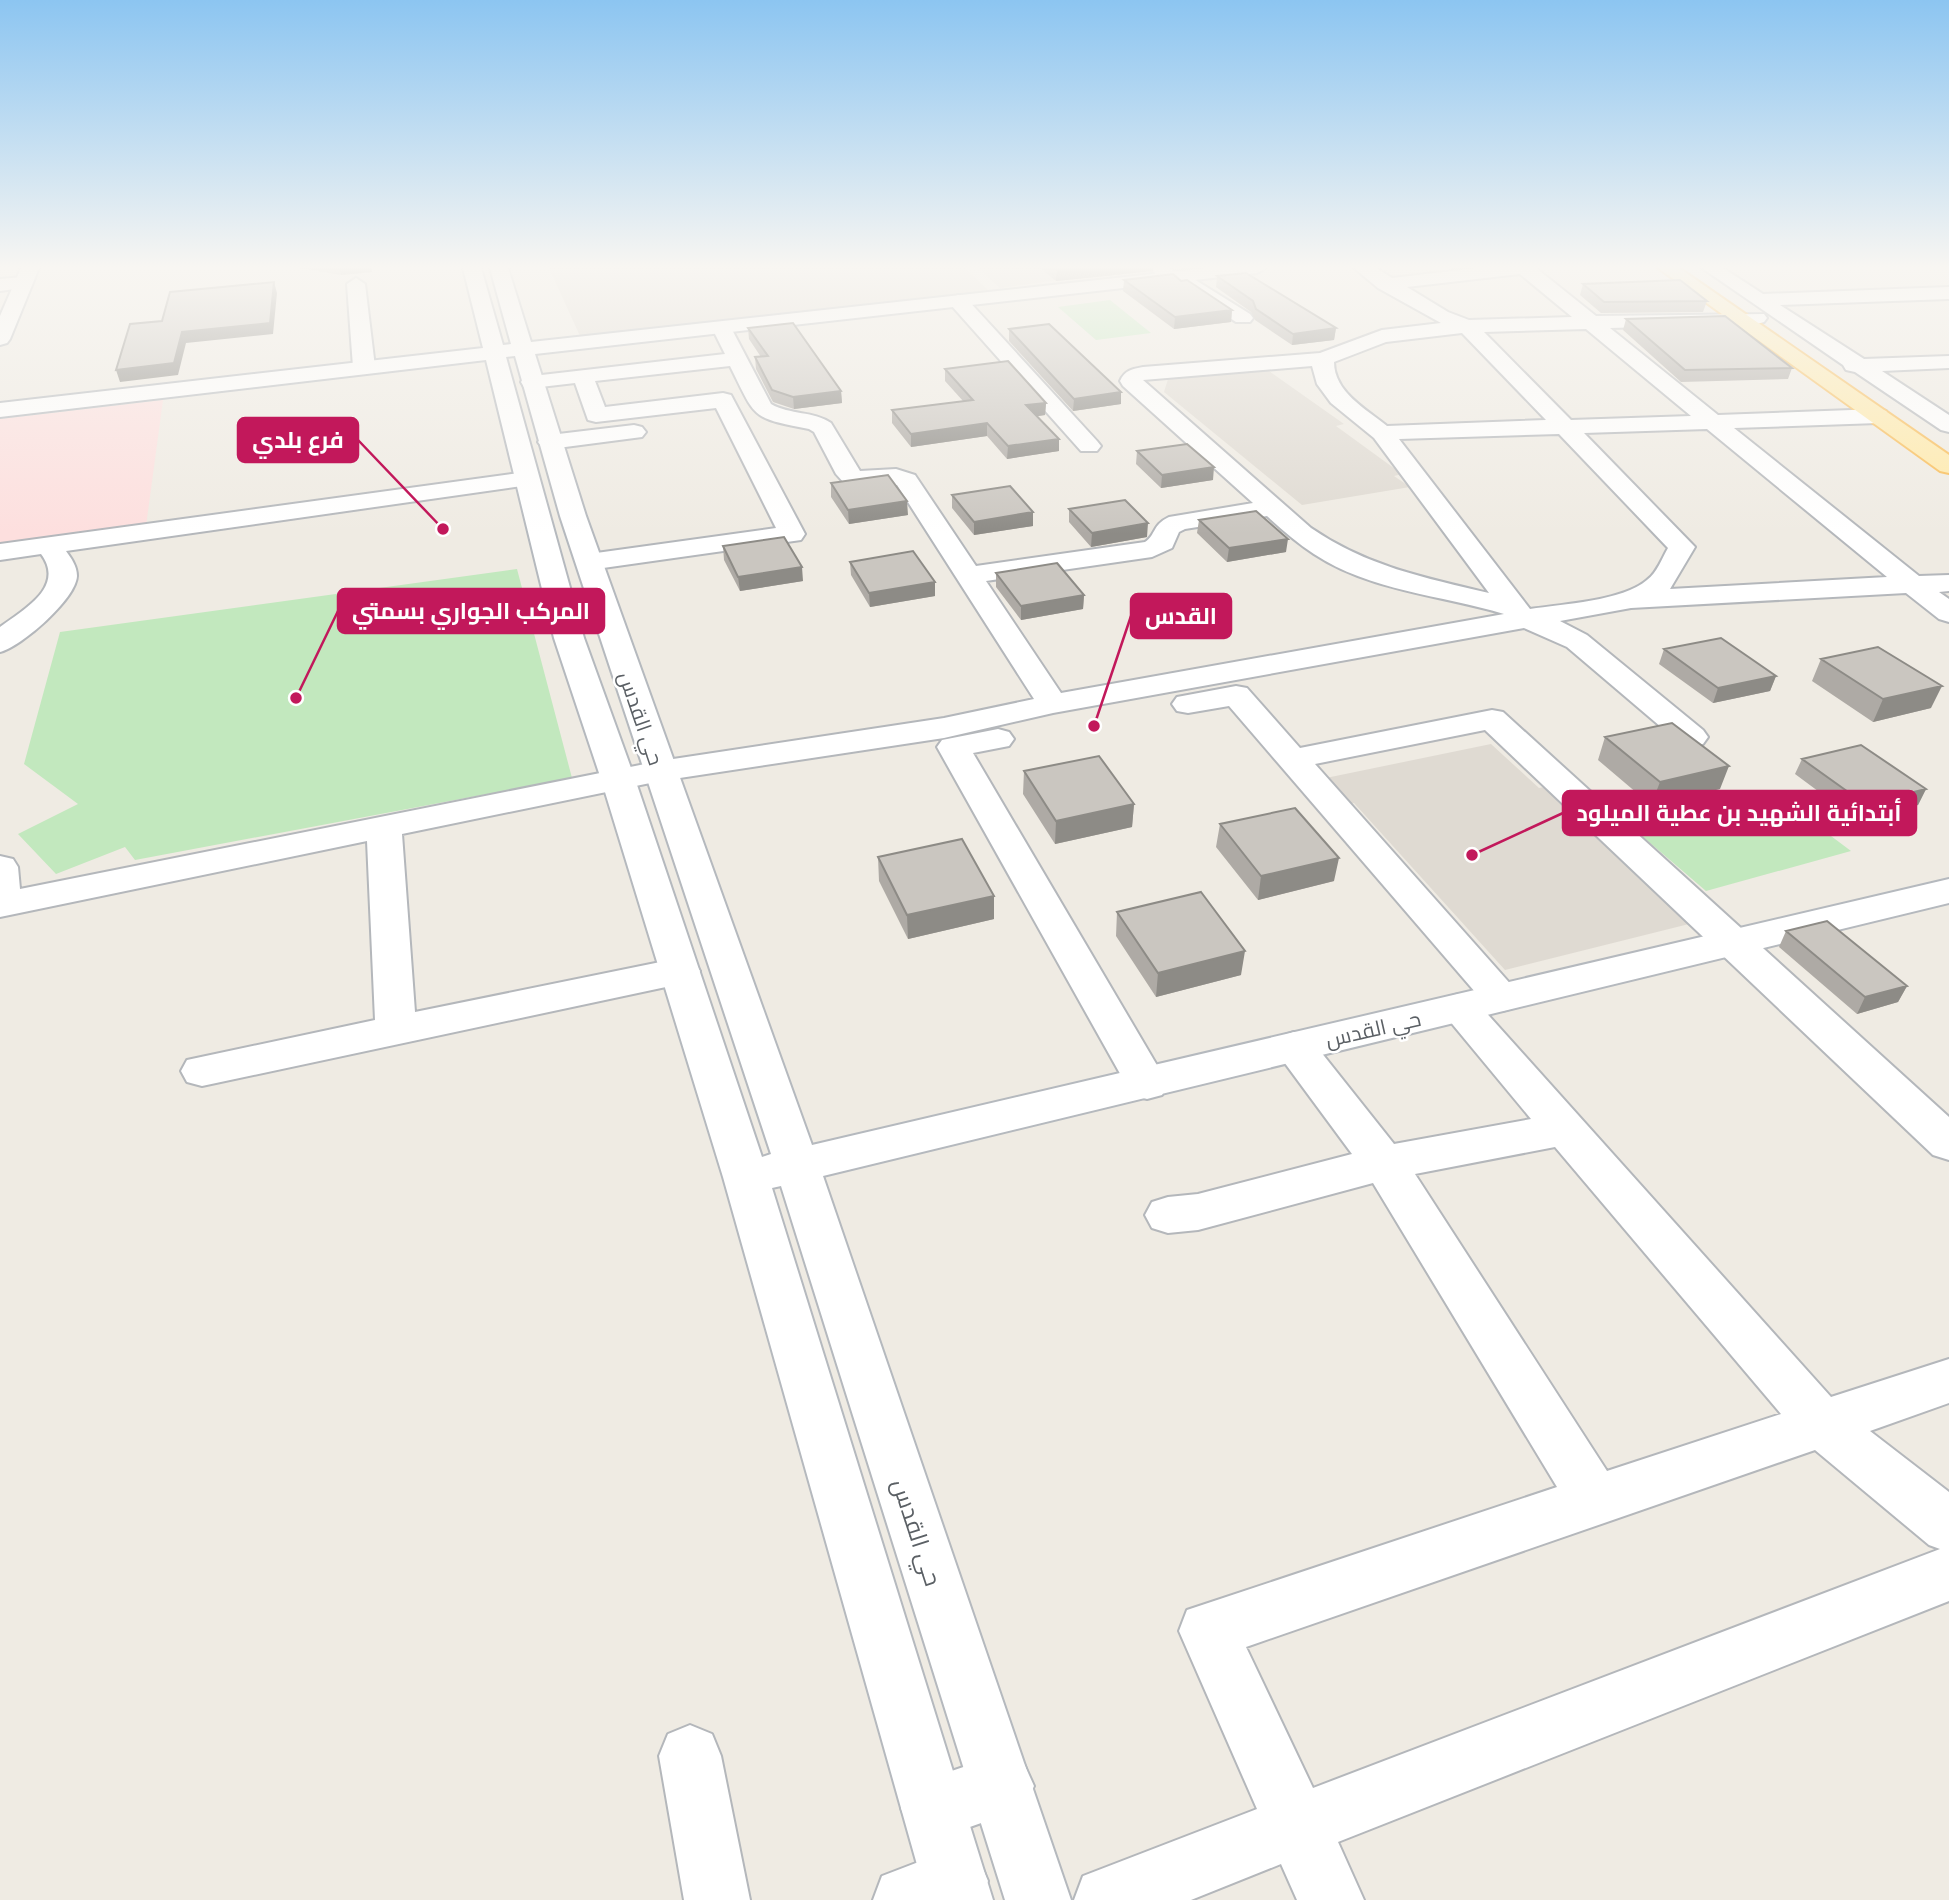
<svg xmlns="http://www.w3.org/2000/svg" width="1949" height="1900" font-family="Lato,Cairo,sans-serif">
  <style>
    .education { fill: #dfdad2 }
    .medical { fill: #fddfde }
    .green { fill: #c2e8be }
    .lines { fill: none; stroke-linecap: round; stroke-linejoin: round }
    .street-casing { stroke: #b4b7bb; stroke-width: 4 }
    .secondary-casing { stroke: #b5b9be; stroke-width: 4 }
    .primary-casing { stroke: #f9bb52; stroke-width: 4 }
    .street { fill: #fff; fill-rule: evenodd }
    .secondary { fill: #fff; fill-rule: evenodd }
    .primary { fill: #ffe9a8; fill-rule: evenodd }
    .wall { fill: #aeaaa5 }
    .shaded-wall { fill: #8d8b86 }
    .building { fill: #cac6c0; stroke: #8d8b86; stroke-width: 2 }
    .labels { text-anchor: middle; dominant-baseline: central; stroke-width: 5; stroke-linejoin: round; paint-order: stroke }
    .street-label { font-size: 21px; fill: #5b6065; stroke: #fff }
    .near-street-label { font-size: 24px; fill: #5b6065; stroke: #fff }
    .leader { fill: none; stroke: #c2185b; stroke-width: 2.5 }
    .callout-dot { fill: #c2185b; stroke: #fff; stroke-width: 2.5 }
    .callout { fill: #c2185b; stroke: #c2185b; stroke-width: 2.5 }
    .callout-label { font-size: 23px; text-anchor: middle; font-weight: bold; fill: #fff }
  </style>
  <rect width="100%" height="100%" fill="#efebe3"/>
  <path class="education" d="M549,268H965L989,291L580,336Z
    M978,268H1146L1000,288Z
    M1262,366L1344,424L1336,426L1402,474L1394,476L1410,487L1302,505L1164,392L1168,379Z
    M1491,744L1539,788L1549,786L1697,922L1505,970L1354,803L1344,805L1321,779Z"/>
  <path class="medical" d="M163,400L146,526L0,547V419Z"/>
  <path class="green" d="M1110,300L1151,333L1096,340L1058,307Z
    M517,569L572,778L135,860L125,847L56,874L18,834L78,804L24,764L60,632Z
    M1783,800L1851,851L1706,891L1642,836Z"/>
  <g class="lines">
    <defs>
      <path id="street" d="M1149,268H1170L1180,277L1178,281H1164Z
        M1354,268H1376L1392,278L1477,268H1536L1596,316L1764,314L1767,318L1764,322L1757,324L1610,328L1718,415L1878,409L1886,411L1889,416L1886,421L1878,423L1734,428L1919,576L1949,575V591L1939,592L1949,599V622L1939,619L1906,593L1631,608L1560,621L1587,635L1703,730L1708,737L1703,744L1692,747L1681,744L1567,647L1524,628L1053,713L944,738L660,781L402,834L415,1012L680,958L694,962L700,971L694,980L680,984L202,1086L187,1082L181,1071L187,1060L375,1020L367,841L0,917V856L13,859L18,867L20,889L660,761L944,718L1034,699L897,485L845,484L836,474L814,432L809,429C750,418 756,418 730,366L595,381L605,407L723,393L731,395L805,534L801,540L589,570L579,568L576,562L579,556L589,554L776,528L716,408L596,422L588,420L575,383L532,388L524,387L521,382L524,377L725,354L711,326L714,322H728L771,404C790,415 814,411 831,423L860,471L896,469L915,475L976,566L1145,542C1156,535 1152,525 1169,517L1253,503L1123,386L1120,381C1125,370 1132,369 1143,367L1320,353L1382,330L1441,323L1378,288ZM1520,274L1572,317L1469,320L1448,312L1407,287ZM1586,329L1691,416L1571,420L1484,332ZM1462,333L1546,420L1387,426C1366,409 1334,392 1334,362L1386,342ZM1312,366L1317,384L1331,403L1374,438L1489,593C1425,578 1366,566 1311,528L1143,380ZM1707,429L1887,577L1670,589L1695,547L1584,433ZM1559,434L1668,548C1662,558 1657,573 1647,580C1623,601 1562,604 1530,609L1399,439ZM1267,516C1282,530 1297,543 1314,554C1370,591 1441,595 1504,614L1061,693L986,581L1152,557L1172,548L1179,532L1185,529Z
        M1702,268H1723L1763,294L1949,287V299L1780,305L1864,359L1949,356V368L1882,371L1949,415V432L1941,430L1855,372L1846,370L1843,365Z
        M1189,276L1250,314L1253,318L1250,322H1236L1182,286L1180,282L1182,278Z
        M23,277L32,283L30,287L0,291V279Z
        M356,278L365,284L375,367L371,371H357L353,367L347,284Z
        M958,295L965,297L1097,441L1101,446L1097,451H1081L951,305L948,301Z
        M634,425L642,427L646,432L642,437L550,449L542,447L538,442L542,437L550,435Z
        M527,472L536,474L539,479L536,484L66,551C71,558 77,566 77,576C76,599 21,647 0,652V627C23,610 66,587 41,554L0,560V544Z
        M1236,686L1247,688L1300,748L1492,710L1503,712L1949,1117V1160L1933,1155L1485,730L1315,764L1522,997L1516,1007L1502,1011L1488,1007L1229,706L1188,713L1177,711L1172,704L1177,697Z
        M998,729L1009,732L1014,739L1009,746L973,753L1168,1084L1162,1095L1147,1099L1132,1095L937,747L942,740Z
        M1459,994L1473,998L1831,1397L1949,1359V1403L1870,1431L1949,1492V1601L1338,1842L1364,1900H1297L1281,1864L1191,1900H1074L1083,1876L1257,1809L1179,1631L1187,1610L1557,1487L1373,1183L1198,1230L1168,1233L1152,1228L1145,1215L1152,1202L1168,1197L1198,1194L1352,1154L1273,1047L1279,1037L1294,1032L1309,1037L1394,1144L1531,1119L1439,1008L1445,998ZM1555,1147L1781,1414L1607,1471L1415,1174ZM1815,1450L1929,1545L1940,1549L1313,1788L1246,1647Z
        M690,1725L712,1734L721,1756L750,1900H684L659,1756L668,1734Z
        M1002,1754L1024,1764L1034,1786L1024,1808L933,1840L910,1831L901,1808L910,1785Z
        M955,1848L978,1858L988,1881L980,1900H873L882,1876Z"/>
      <path id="secondary" d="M21,268H39L10,339L7,343L0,345V316Z
        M463,268H481L503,345L511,344L490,268H508L531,342L1207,268H1266L1257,273L535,354L586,516L812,1145L1949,879V903L823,1176L1071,1900H1005L781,1186L772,1188L993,1900H927L723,1177L601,779L554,638L486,360L0,417V403L483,348ZM515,356L560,516L771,1154L762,1157L635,779L584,638L506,357Z"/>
      <path id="primary" d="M1658,268H1679L1949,455V473L1940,471Z"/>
    </defs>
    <use href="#street" class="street-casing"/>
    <use href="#secondary" class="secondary-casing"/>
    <use href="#primary" class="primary-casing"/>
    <use href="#street" class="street"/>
    <use href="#secondary" class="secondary"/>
    <use href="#primary" class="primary"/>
  </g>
  <path class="wall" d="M300,268H372V272L341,275Z
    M1040,268H1153V271L1056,281Z
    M1217,276L1336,328L1334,340L1292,345L1255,320L1251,312L1216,287Z
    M1124,280L1181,281L1232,310L1231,322L1174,329L1123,291Z
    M1583,284L1707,301L1703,312L1601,313L1580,295Z
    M1626,319L1792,368L1788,379L1681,382L1623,330Z
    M748,328L841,391L842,403L794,409L773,402L756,369L755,357H761L749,339Z
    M1009,329L1121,392V404L1073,411L1009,341Z
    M945,369L1046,403L1045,415L1037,416L1059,451L1007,459L987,436L911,447L892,423V410L963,401L945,381Z
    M1137,451L1213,480L1161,488L1136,464Z
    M831,483L908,515L849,524L831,497Z
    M952,495L1033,512V526L974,535L952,508Z
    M1069,509L1147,537L1091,547L1069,522Z
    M1199,520L1286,552L1227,562L1197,533Z
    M723,546L803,581L740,591L724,560Z
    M850,562L935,582V596L870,607L851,575Z
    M996,573L1084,595L1083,609L1021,620L996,587Z
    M1664,649L1776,676L1770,691L1713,703L1659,664Z
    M1821,659L1931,708L1873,722L1812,681Z
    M1605,737L1720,789L1651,805L1598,760Z
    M1802,759L1926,789L1918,805L1857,820L1795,774Z
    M1024,771L1134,804L1132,827L1055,844L1023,794Z
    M1220,824L1334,881L1258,900L1216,847Z
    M878,857L994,896V919L908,939L879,881Z
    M1117,912L1241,975L1156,997L1116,936Z
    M1786,931L1907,986L1898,1002L1857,1014L1779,947Z"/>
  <path class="shaded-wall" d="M339,268H372V272L341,275Z
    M1057,268H1153V271L1056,281Z
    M274,282L277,293L273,334L186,343L178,375L120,382L116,370L182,332Z
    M1232,310L1231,322L1174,329L1175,317Z
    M1336,328L1334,340L1292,345L1293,334Z
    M841,391L842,403L794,409L793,397Z
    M1121,392V404L1073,411L1074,399Z
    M1046,403L1045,415L1026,418V405Z
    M987,423V436L911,447V434Z
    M1059,439V451L1007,459L1008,446Z
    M1214,467L1213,480L1161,488L1162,475Z
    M907,501L908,515L849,524L848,510Z
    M1033,512V526L974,535V522Z
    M1148,523L1147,537L1091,547L1092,533Z
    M1288,539L1286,552L1227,562L1229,548Z
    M802,567L803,581L740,591L738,577Z
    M935,582V596L870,607L869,593Z
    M1084,595L1083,609L1021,620V606Z
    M1776,676L1770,691L1713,703L1718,688Z
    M1942,686L1931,708L1873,722L1883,699Z
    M1729,766L1720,789L1651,805L1660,782Z
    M1926,789L1918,805L1857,820L1865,804Z
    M1134,804L1132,827L1055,844L1056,821Z
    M1339,858L1334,881L1258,900L1261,876Z
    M994,896V919L908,939L907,915Z
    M1245,951L1241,975L1156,997L1158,973Z
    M1907,986L1898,1002L1857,1014L1865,997Z"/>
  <path class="building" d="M1246,273L1336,328L1293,334L1256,309L1253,301L1217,276Z
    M1173,274L1181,281L1187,280L1232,310L1175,317L1124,280Z
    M1680,280L1707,301L1604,302L1583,284Z
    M274,282L270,323L182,332L174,363L116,370L130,324L162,321L170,292Z
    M1725,316L1792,368L1685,370L1626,319Z
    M793,323L841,391L793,397L772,390L755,357L768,356L748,328Z
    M1049,324L1121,392L1074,399L1009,329Z
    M1008,361L1046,403L1026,405L1059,439L1008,446L987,423L911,434L892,410L973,400L945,369Z
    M1187,444L1214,467L1162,475L1137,451Z
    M888,475L907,501L848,510L831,483Z
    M1010,486L1033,512L974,522L952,495Z
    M1125,500L1148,523L1092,533L1069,509Z
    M1256,511L1288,539L1229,548L1199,520Z
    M784,537L802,567L738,577L723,546Z
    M913,551L935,582L869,593L850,562Z
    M1057,563L1084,595L1021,606L996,573Z
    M1721,638L1776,676L1718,688L1664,649Z
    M1878,647L1942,686L1883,699L1821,659Z
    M1672,723L1729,766L1660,782L1605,737Z
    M1861,745L1926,789L1865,804L1802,759Z
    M1099,756L1134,804L1056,821L1024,771Z
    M1295,808L1339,858L1261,876L1220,824Z
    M962,839L994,896L907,915L878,857Z
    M1201,892L1245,951L1158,973L1117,912Z
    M1827,921L1907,986L1865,997L1786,931Z"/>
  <linearGradient id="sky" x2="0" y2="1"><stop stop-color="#8cc5f1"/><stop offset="0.5" stop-color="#f8f6f2"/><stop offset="1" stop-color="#f8f6f2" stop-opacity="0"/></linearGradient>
  <rect width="1949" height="534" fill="url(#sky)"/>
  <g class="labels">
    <g class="street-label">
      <text transform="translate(642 718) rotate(71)">حي القدس</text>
      <text transform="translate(1373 1028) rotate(-13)">حي القدس</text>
    </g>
    <g class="near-street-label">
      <text transform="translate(918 1532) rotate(72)">حي القدس</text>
    </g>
  </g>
  <path class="leader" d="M443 529L358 440M296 698L338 611M1094 726L1131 616M1472 855L1563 813"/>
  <g class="callout-dot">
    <circle cx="443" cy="529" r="7"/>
    <circle cx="296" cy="698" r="7"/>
    <circle cx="1094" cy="726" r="7"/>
    <circle cx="1472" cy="855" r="7"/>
  </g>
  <g class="callout">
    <rect x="238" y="418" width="120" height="44" rx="7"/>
    <rect x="338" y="589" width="266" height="44" rx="7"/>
    <rect x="1131" y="594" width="100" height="44" rx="7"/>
    <rect x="1563" y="791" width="353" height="44" rx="7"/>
  </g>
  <g class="callout-label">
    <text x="298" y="448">فرع بلدي</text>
    <text x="471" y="619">المركب الجواري بسمتي</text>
    <text x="1181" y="624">القدس</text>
    <text x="1739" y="821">أبتدائية الشهيد بن عطية الميلود</text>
  </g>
</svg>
